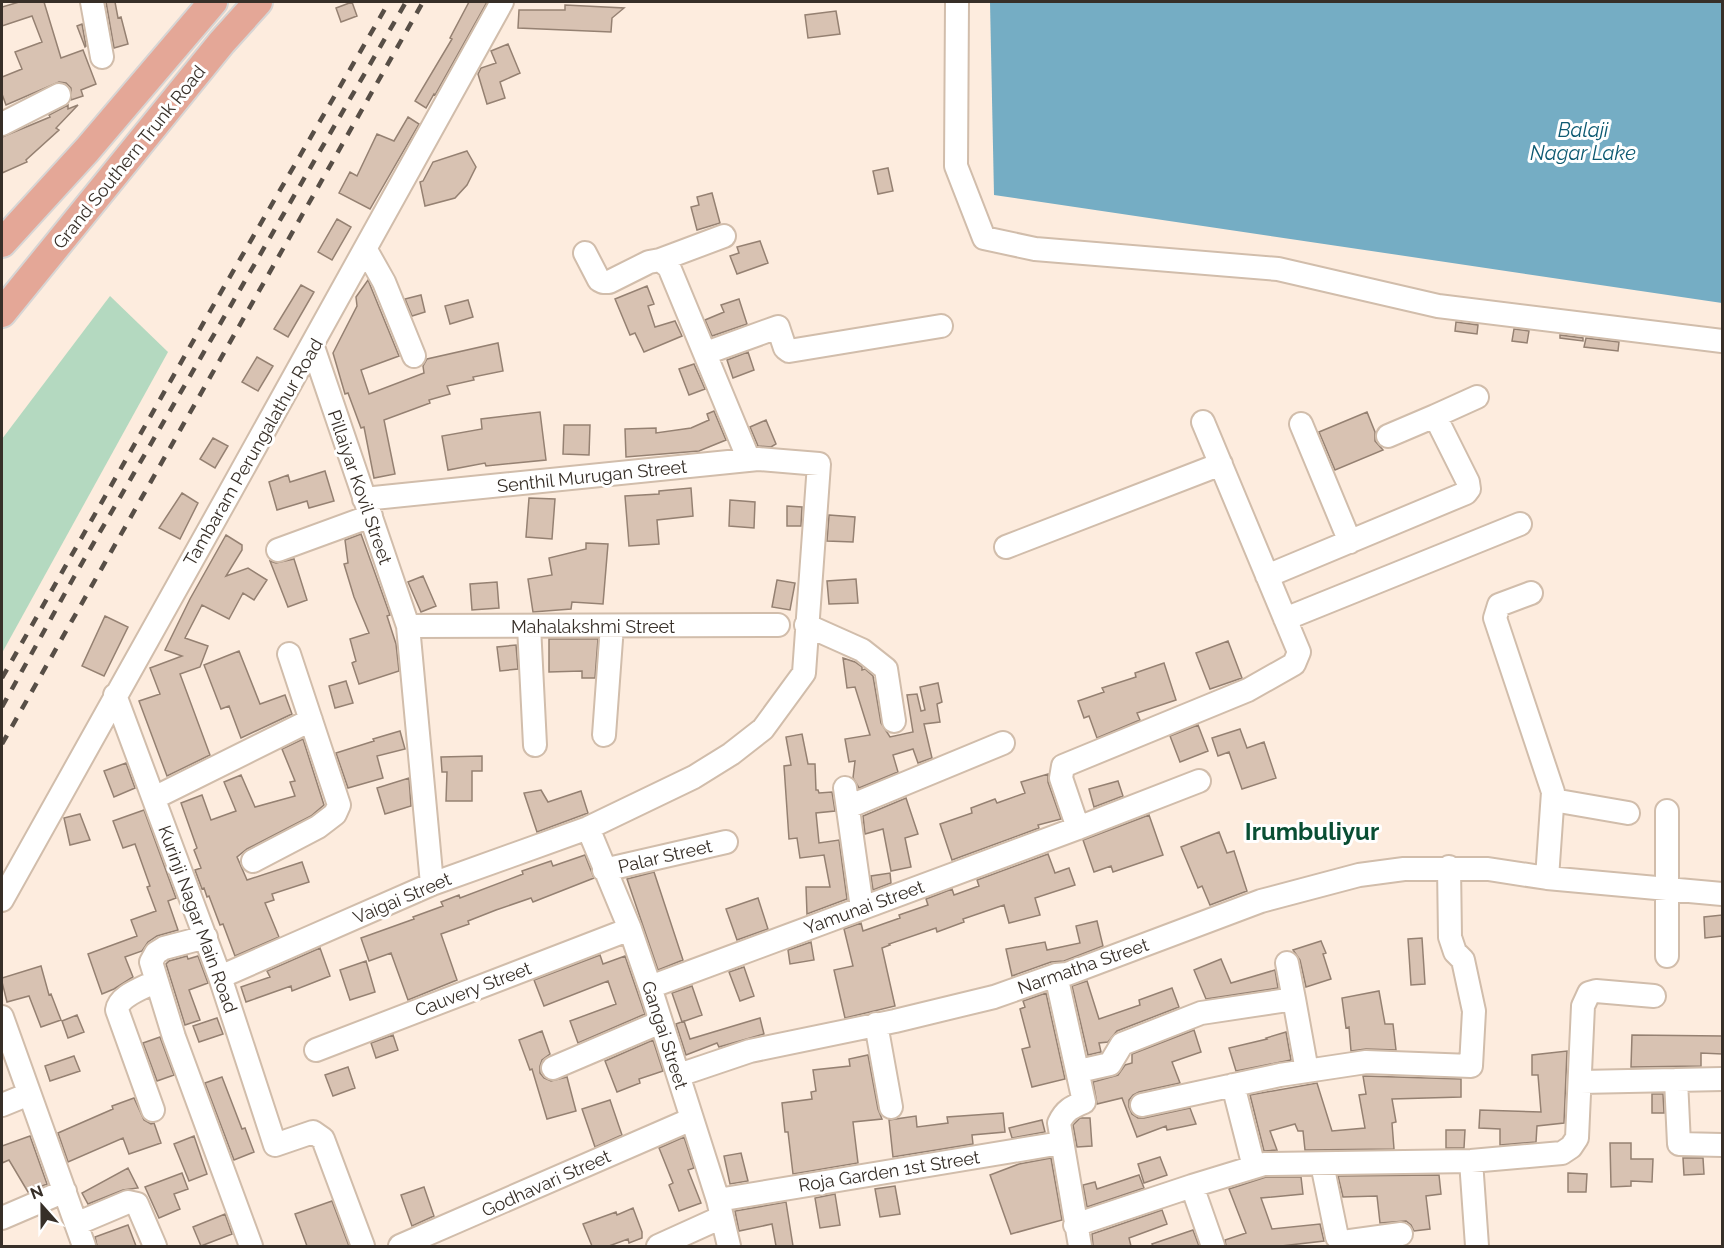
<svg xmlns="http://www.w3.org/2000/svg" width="1724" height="1248" font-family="Raleway,sans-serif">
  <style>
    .green { fill: #b4d9c0 }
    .water { fill: #75adc4 }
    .building { fill: #d8c2b2; stroke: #958172; stroke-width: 1.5 }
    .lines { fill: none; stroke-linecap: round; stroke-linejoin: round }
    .minor-casing { stroke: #d1bdab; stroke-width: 26 }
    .major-casing { stroke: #d7d5d4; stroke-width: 32 }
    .minor { stroke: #fff; stroke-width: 22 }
    .major { stroke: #e4a797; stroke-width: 28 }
    .rail { stroke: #574e46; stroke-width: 4.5; stroke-dasharray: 10 10; stroke-linecap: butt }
    .labels { text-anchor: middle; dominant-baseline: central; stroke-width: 6; stroke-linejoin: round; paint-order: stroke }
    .street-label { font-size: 18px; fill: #372f28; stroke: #fff }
    .water-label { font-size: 20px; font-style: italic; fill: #0d5a72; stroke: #fff }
    .district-label { font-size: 24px; font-weight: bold; fill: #094e33; stroke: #fff }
  </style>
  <rect width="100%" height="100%" fill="#fdecde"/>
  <path class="green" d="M110,296L168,352L2,653V439Z"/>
  <path class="water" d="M990,2H1722V303L994,195Z"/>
  <path class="building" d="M19,2H44L61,58L83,50L96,84L81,90L83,96L71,100V88L66,83L59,82L6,105L2,94V77L22,69L15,52L42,42L32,16L2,26V7Z
    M106,2H115L118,18L121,17L128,44L114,48Z
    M352,2L357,16L341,22L336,8Z
    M469,2H487L435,95L434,94L426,108L415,101L452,39L450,38Z
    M565,5L624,8L612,18L611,32L518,28L519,10H565Z
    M836,11L840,34L808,38L805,15Z
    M82,24L86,46L85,47L77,26Z
    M508,44L520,73L500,82L505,98L487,104L478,74L481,68L496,63L491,51Z
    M68,105V109L78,105L56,128L59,130L26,160L27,162L2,173V137L50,117L49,115Z
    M408,117L419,124L370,209L339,193L350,172L357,176L377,134L394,141Z
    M467,151L476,167L467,185L455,198L425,206L420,182L423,181L433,162Z
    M888,168L893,191L878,194L873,171Z
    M712,193L720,223L697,230L691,207L699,205L697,197Z
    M337,219L351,227L332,260L318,252Z
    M760,241L768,263L737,274L730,256L739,253L737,247Z
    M368,280L399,356L361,370L369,394L424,373L423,366L427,359L498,343L503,371L473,377L474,380L447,386L450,394L429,400L430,403L384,420L395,474L374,478L364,427L361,428L348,393L345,394L333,353L357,306L356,297Z
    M301,285L314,292L288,337L274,329Z
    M647,286L654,304L648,306L655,327L675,321L682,336L644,352L635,333L630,335L615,299Z
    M421,295L425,312L412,316L405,299Z
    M739,299L747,324L712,336L705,320L724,312L721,305Z
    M468,300L473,317L450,324L445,306Z
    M1456,322L1478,325L1477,334L1455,331Z
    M1514,329L1529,331L1527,343L1512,341Z
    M1560,335L1583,338V341L1560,338Z
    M1586,338L1619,342L1618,351L1584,347Z
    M748,352L754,370L733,378L727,360Z
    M257,357L273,366L258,391L242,382Z
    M694,364L705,389L689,395L679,369Z
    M714,411L726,440L699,451L626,457L625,429L656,428V433L691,428L709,420L707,414Z
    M540,412L546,460L486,466L485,463L448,470L442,436L482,429L481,419Z
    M1367,412L1375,432V441L1383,450L1335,470L1319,432Z
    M766,420L776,444L771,447L758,446L750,427Z
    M564,425H590L589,455L563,454Z
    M213,438L228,446L215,468L200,459Z
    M325,471L334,501L309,508L307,501L277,510L269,482L288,475L290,482Z
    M691,488L693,516L657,520L659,544L629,546L625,496L659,494V491Z
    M182,493L198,503L180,539L159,528Z
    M529,498L555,499L552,539L526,537Z
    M730,500L755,502L754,528L729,526Z
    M787,506L802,507L801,526H787Z
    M829,515L855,517L853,542L827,541Z
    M361,534L390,615L387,616L396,644L399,671L359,684L352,663L356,661L350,639L369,633L354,597L344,564L348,563L345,540Z
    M226,535L242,545V550L226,576L248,568L267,580L254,600L243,593L229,619L202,605L185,638L208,646L200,667L180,674L210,755L167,776L139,701L160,694L150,668L182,656L165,650L190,599Z
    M586,543L608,544L603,604L572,602L571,609L533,612L528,579L552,575L549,558L586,549Z
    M294,559L307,600L288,607L270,561L276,563Z
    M423,576L436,606L421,612L408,582Z
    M856,579L858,603L829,604L827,581Z
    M777,580L795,583L790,610L772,607Z
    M497,582L499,608L472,610L470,584Z
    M105,616L128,627L104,676L82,666Z
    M549,639H598L595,678H582V671L549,672Z
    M1228,641L1242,678L1210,689L1196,653Z
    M516,645L518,669L500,671L497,647Z
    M239,651L260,704L285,695L292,714L241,738L229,706L221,709L204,665Z
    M843,658L855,662L862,667V670L865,669L873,676L881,723L890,737L913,732L907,695L917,694L921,711L925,710L920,687L938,683L942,702L937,704L940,722L924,724L932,758L918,763L913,749L893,755L898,772L859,788L853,778L855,761L849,762L845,739L870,735L855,687L847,688Z
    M1164,663L1176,700L1137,713L1140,720L1097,738L1089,716L1084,718L1078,701L1104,692L1102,688L1136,677L1135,673Z
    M346,681L353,703L335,708L329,686Z
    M1198,725L1208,751L1180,762L1170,736Z
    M1240,729L1247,748L1264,742L1276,778L1242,789L1229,752L1218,756L1212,738Z
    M400,731L405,749L377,756L383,778L348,788L336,753L374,741L373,739Z
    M802,734L808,764H815L816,790H818L819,793L832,792L835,811L816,813L819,843L839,840L847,899L807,914L806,887H830L824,855L800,858L797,838L789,839L784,766L791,765L786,737Z
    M303,739L324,805L311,816L247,849L237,857L247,880L302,862L309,882L272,894L274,900L265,903L279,937L235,956L223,924L220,925L209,896L207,897L204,888L202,889L195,870L201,868L194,850L197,848L181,803L202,795L211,820L236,811L224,782L241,775L255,807L295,796L290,782L295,781L282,749Z
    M482,756V771H472V801H446L447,772H442L441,757Z
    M126,763L135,788L114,797L104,771Z
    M1048,774V782L1061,819L1038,825L1039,828L952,860L940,824L972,813L971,808L995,799L997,803L1025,793L1021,782Z
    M409,778L411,806L385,814L377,788Z
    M1118,781L1123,796L1094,807L1089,789Z
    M541,790L548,802L581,791L588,813L537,832L524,793Z
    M906,798L918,834L905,838L911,867L891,871L883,829L865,834L863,816Z
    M144,810L176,898L168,901L178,930L157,936L148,942L142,951L125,957L133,977L114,989L102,994L88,954L137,936L131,920L156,911L147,887L150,886L135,844L123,848L113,821Z
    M80,814L90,840L70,845L64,818Z
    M1149,815L1163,855L1113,872L1111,866L1094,872L1083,840Z
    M1219,832L1227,853L1234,851L1247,891L1210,905L1202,886L1198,888L1181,847Z
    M1048,854L1055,873L1069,868L1075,885L1035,898L1040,915L1009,923L1004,905L963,919L964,922L937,932L936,928L889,944L890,945L882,948L895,1006L845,1018L834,970L853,966L844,929L861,923L863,931L900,918L899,915L928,905L926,899L952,889L954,895L979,886L977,880Z
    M585,855L594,878L533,902L531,898L496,910L468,921L469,924L441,934L457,980L408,1000L391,953L369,961L361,938L414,919L413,917L443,906L441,902L459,895L460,898L523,874L522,871L551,861L553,866Z
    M654,872L683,960L658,970L627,879Z
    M890,873L891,883L873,890L871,876Z
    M758,898L768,929L737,940L726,909Z
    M1722,915V936L1705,938L1704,917Z
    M1097,921L1103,946L1064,961L1051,962L1012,976L1006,949L1045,942L1047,950L1080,943L1076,926Z
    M1422,938L1425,984L1411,985L1408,939Z
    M1321,941L1326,953L1323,954L1331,979L1306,987L1300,960L1293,950Z
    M811,942L814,960L790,964L788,950Z
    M320,948L330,976L292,991L291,986L246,1002L241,987L270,977L267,971Z
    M600,955L603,964L625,956L645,1014L578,1043L570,1021L616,1004L608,981L544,1006L534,980Z
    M187,956L188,959L198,956L208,983L189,990L200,1020L185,1025L166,964L169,961Z
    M1221,959L1231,983L1275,970L1278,988L1206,999L1194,970Z
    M366,961L375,992L350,1000L340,970Z
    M41,966L49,995L51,994L61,1020L41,1027L29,996L7,1002L2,982V978Z
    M744,967L754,996L740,1001L729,972Z
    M1087,981L1099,1019L1140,1005L1139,1000L1172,988L1179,1007L1117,1031L1108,1042L1099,1043L1101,1052L1088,1055L1072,986Z
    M692,986L702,1015L682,1022L672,993Z
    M1379,991L1385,1024H1393L1396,1050L1366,1049L1351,1051L1349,1027L1346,1028L1342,998Z
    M1046,993L1065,1079L1032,1087L1022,1049L1030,1047L1020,1009L1025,1007L1023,1001Z
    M77,1015L84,1032L68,1038L62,1021Z
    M217,1018L223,1034L199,1042L193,1026Z
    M760,1018L764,1034L719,1047L717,1043L686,1055L676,1024L684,1021L690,1039Z
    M1194,1030L1201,1052L1172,1062L1180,1083L1139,1092L1133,1095L1129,1100V1107L1132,1114L1138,1118H1144L1190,1108L1196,1124L1167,1130L1166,1126L1137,1137L1122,1098L1097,1104L1093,1082L1118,1075L1125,1065L1132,1063V1054Z
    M542,1031L550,1054L542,1060L540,1066V1073L544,1078L551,1081L567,1077L576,1111L547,1119L532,1069L530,1070L519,1040Z
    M1286,1032L1291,1060L1236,1071L1229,1048L1267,1039L1266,1038Z
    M393,1035L398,1050L376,1058L371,1043Z
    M1632,1035L1722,1036V1054L1701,1053V1066L1631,1067Z
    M160,1037L174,1075L157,1081L143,1043Z
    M653,1040L663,1071L639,1079L640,1083L617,1092L605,1061Z
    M1567,1051L1564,1123L1537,1126L1536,1142L1500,1145V1129L1479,1128L1480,1110L1541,1112L1538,1075H1532V1055Z
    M868,1055L878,1109L882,1119L853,1122L858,1163L793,1174L788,1132H785L782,1103L812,1099L811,1092L816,1091L813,1070L850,1066L849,1059Z
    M74,1056L80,1071L50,1081L45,1066Z
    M348,1067L355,1088L333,1096L325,1075Z
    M1363,1076L1461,1079V1097L1392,1099L1396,1122L1392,1123L1394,1149L1305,1150L1303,1131H1298L1295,1124L1270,1131L1277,1150L1264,1151L1250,1095L1317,1083L1332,1131L1365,1128L1359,1095L1366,1094Z
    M222,1077L242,1129L245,1128L254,1152L234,1160L205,1083Z
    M1652,1094H1663L1664,1113H1652Z
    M134,1098L144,1120L151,1124L154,1123L161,1143L129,1154L123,1138L68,1162L58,1133L113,1109L112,1106Z
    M610,1100L622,1135L595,1147L582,1109Z
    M1003,1113L1005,1132L972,1135L973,1144L893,1157L889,1120L916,1116L917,1127L948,1123L947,1117Z
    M1080,1118H1090L1092,1146L1077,1147L1073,1125Z
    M1042,1120L1045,1132L1012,1138L1009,1128Z
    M1446,1130H1465L1464,1148H1446Z
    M30,1136L47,1184L28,1192L9,1160L2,1163V1146Z
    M194,1136L207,1174L189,1181L174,1144Z
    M684,1137L694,1168L688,1170L701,1203L679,1211L669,1185L673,1183L659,1148Z
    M1610,1143H1631V1159H1653L1652,1182L1631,1181V1186L1611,1187Z
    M741,1153L748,1181L730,1184L724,1156Z
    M1160,1157L1167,1175L1144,1183L1138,1164Z
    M1051,1158L1062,1220L1011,1234L990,1175L1019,1164Z
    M1683,1158H1703L1704,1174L1684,1175Z
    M128,1168L138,1188L123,1190L88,1204L82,1193Z
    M182,1173L188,1189L174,1194L180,1209L159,1218L145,1187Z
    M1568,1173L1587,1174L1586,1192H1568Z
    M1139,1175L1144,1188L1087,1207L1083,1185L1095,1182L1097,1189Z
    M1439,1175L1441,1194L1426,1196L1430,1229L1414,1231L1411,1225L1406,1221L1380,1223L1377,1196L1343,1197L1338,1176Z
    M1266,1177H1301L1303,1194L1261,1198L1272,1229L1320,1224L1324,1241L1281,1246H1226L1225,1240L1246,1233L1229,1189Z
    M895,1186L900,1214L880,1217L875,1189Z
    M424,1187L434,1216L412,1226L401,1195Z
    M835,1194L840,1225L820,1228L815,1198Z
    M332,1201L349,1246H307L295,1214Z
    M786,1202L793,1246H776L772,1224L739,1231L735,1211Z
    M633,1208L642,1232V1238L629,1243L628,1239L609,1246H592L583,1224L616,1212L617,1215Z
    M1162,1210L1167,1224L1129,1238L1131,1246H1093L1092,1234Z
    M225,1214L232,1234L201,1246L193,1227Z
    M128,1225L136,1246H97L95,1237Z
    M1193,1230L1199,1246H1153L1152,1244Z"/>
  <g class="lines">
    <defs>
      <path id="minor" d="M92,2L102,57
        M957,2L956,166L984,238L1035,249L1278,269L1438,306L1722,341
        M2,124L59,95
        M366,250L384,282L414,356
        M585,253L599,280L603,282H609L649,262L660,260L669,267L749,460
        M660,260L724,236
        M313,347L408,626L432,884
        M706,353L778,327L785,348L789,351L941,326
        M1435,416L1477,397
        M1301,424L1350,542
        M1006,547L1221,464
        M278,550L371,516
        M1267,576L1466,493L1469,489L1468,482L1435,416L1388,436
        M1531,593L1499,605L1495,618L1553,792L1547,878
        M1285,619L1520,524
        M806,625L862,650L886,669L894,721
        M408,626L778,625
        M529,626L535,745
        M115,695L220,977L275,1145L313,1132L323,1139L363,1246
        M604,735L612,626
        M845,788L862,908
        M154,798L311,720
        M1553,800L1628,813
        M848,807L1003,743
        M1667,811V956
        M588,828L630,929L650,987L718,1200L729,1246
        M1078,828L1061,778L1063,766L1248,690L1294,664L1299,652L1203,422
        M253,861L318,827L335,814L339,805L289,654
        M604,870L726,842
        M2,900C169,601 337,302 502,2
        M206,937L164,948L156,953L151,962L174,1037L251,1246
        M1056,975L1084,1102C1072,1107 1065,1110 1059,1123L1080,1246
        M220,977L432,884L588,828L694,777L731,754L763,729L804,673L819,464L758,459L364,499
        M650,987L1078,828L1199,781
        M1294,999L1307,1071
        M2,1017L84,1246
        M876,1024L891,1107
        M316,1050L630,929
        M553,1068L661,1022
        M1079,1071L1110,1064L1122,1044L1201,1013L1294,999L1287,963
        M679,1075L750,1051L895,1021L994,997L1056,975L1067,974L1261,901L1359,875L1404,869H1488L1547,878L1722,894
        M1676,1080L1722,1079
        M1581,1082L1676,1080L1679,1144L1722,1145
        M1233,1085L1254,1167
        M2,1105L29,1094
        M1142,1105L1280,1075L1366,1062L1471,1066L1474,1011L1463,960L1455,952L1450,937L1449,867
        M153,1110L117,1010C119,995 144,988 156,981
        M1471,1161L1477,1246
        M1322,1164L1337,1237L1343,1242L1401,1234
        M1192,1186L1213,1246
        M718,1200L1061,1143
        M2,1218L65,1191
        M76,1224L128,1202L137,1204L155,1246
        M1075,1225L1192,1186L1264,1164L1471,1161L1562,1153L1571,1147L1577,1138L1583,1006L1589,993L1596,991L1654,996
        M400,1246L692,1119
        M658,1246L722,1217"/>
      <path id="major" d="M2,243L87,150L213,2
        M2,313L222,42L258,2"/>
    </defs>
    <use href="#minor" class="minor-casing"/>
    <use href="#major" class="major-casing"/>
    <use href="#minor" class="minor"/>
    <use href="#major" class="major"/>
    <path class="rail" d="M2,678L217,299L389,2
      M2,707L74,577L406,2
      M2,744L423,2"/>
  </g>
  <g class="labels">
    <g class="street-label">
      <text transform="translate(129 157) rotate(-51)">Grand Southern Trunk Road</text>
      <text transform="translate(253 452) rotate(-60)">Tambaram Perungalathur Road</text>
      <text transform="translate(592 476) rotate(-6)">Senthil Murugan Street</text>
      <text transform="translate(360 487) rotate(71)">Pillaiyar Kovil Street</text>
      <text x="593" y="626">Mahalakshmi Street</text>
      <text transform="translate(665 856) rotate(-13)">Palar Street</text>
      <text transform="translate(402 898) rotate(-23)">Vaigai Street</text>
      <text transform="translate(864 907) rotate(-20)">Yamunai Street</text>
      <text transform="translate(198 919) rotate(70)">Kurinji Nagar Main Road</text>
      <text transform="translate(1083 966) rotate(-19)">Narmatha Street</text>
      <text transform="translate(473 989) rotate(-21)">Cauvery Street</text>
      <text transform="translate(665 1035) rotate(72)">Gangai Street</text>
      <text transform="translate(889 1171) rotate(-9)">Roja Garden 1st Street</text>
      <text transform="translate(546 1183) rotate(-24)">Godhavari Street</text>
    </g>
    <g class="water-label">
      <text x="1583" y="130">Balaji<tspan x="1583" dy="23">Nagar Lake</tspan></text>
    </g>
    <g class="district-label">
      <text x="1312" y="831">Irumbuliyur</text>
    </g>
  </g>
  <rect width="1724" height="1248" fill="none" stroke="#372f28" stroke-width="6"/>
  <g transform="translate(42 1206) rotate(339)" stroke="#ffffff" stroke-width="4.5" paint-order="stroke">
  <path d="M0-4.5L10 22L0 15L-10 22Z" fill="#372f28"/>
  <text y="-9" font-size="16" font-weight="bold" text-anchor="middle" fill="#372f28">N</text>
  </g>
</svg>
